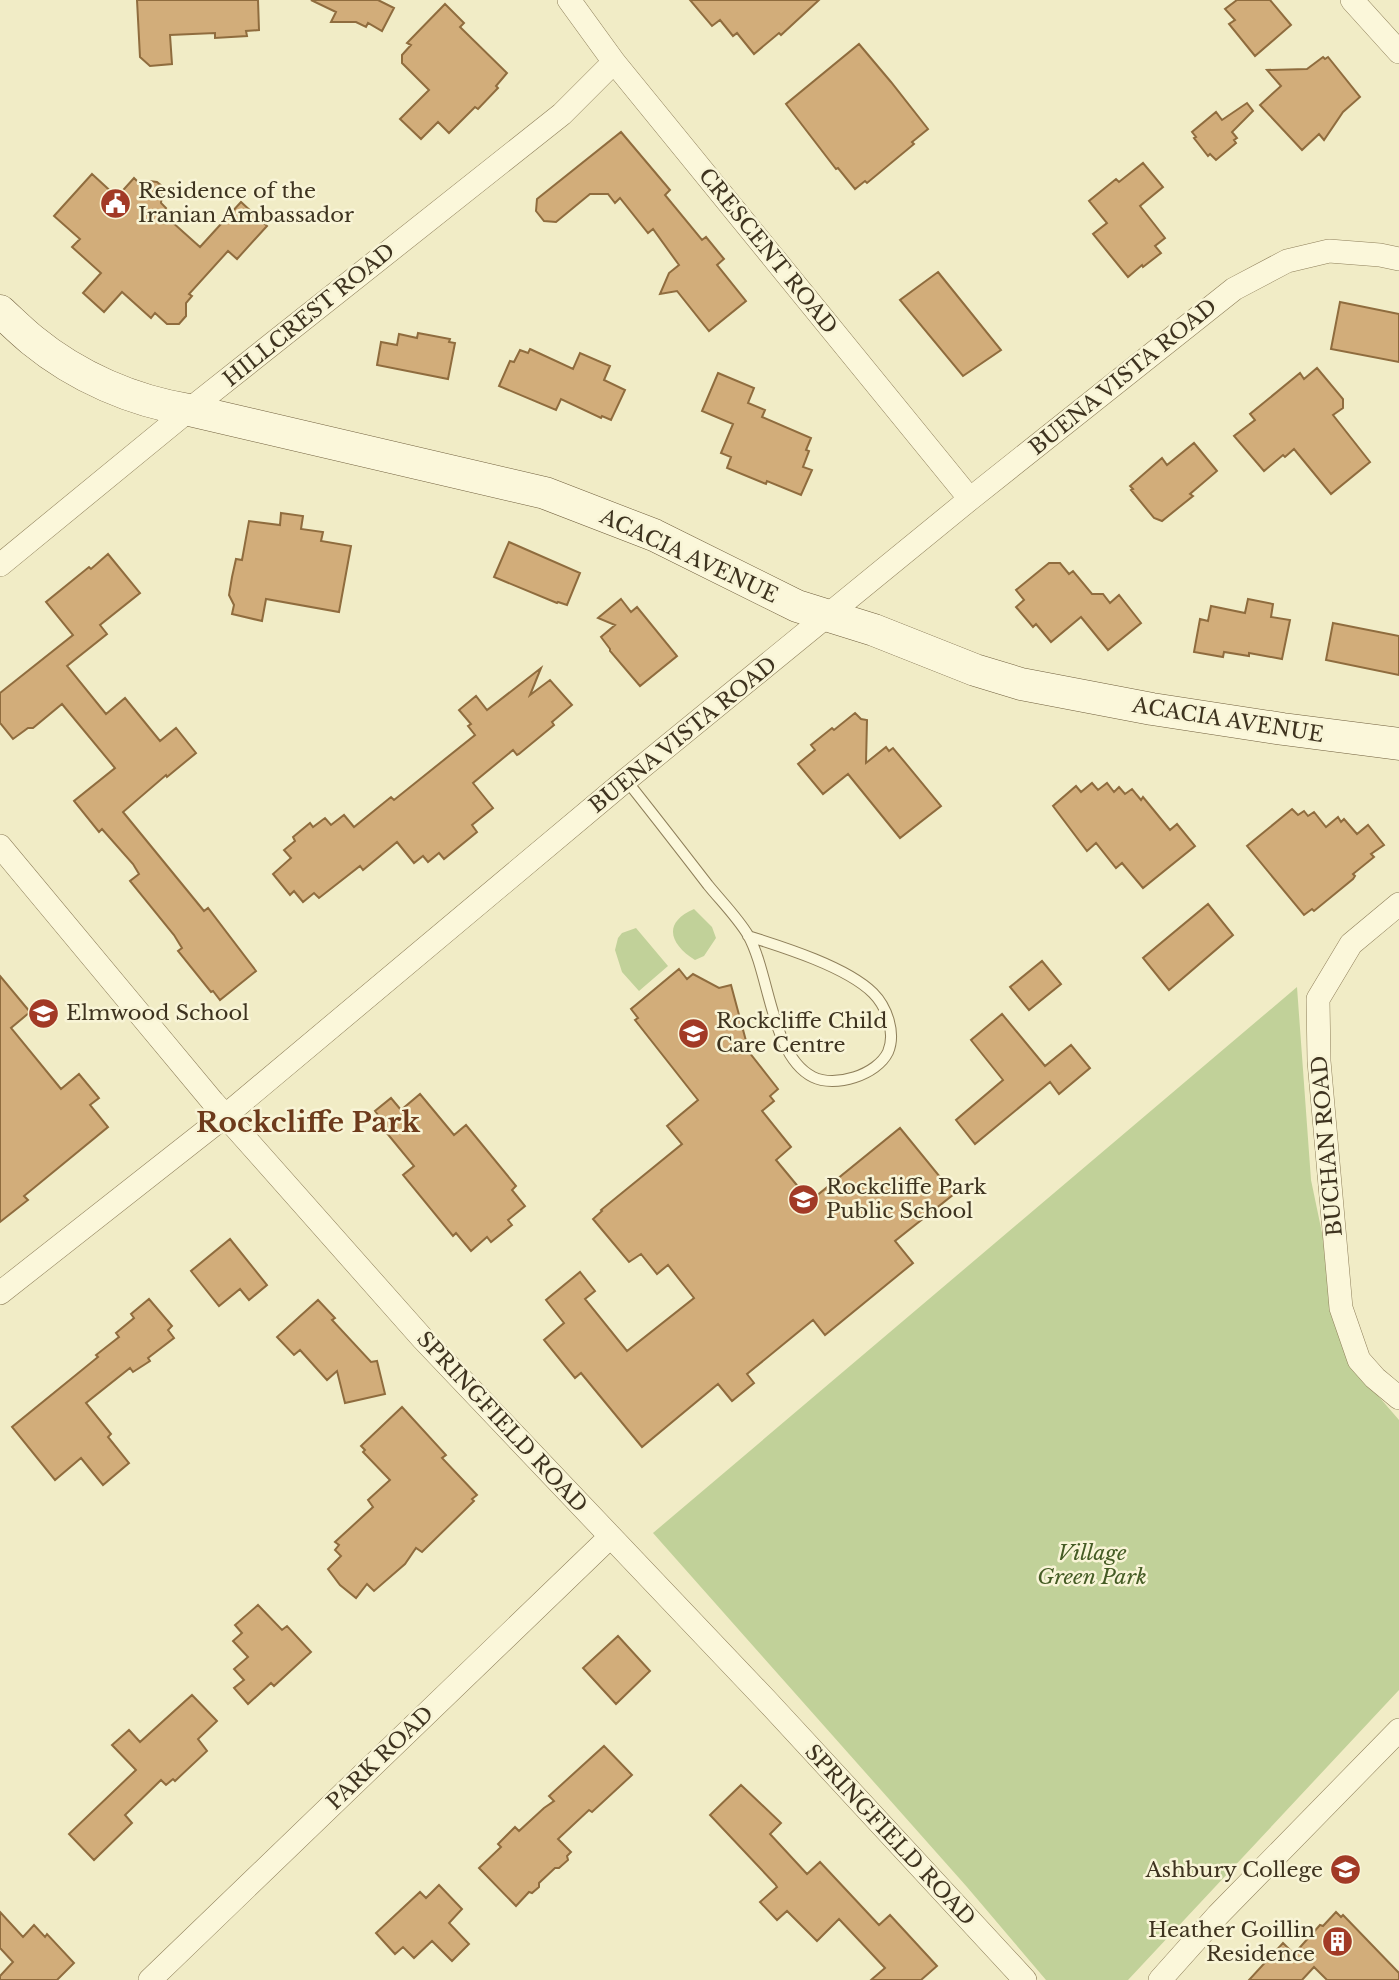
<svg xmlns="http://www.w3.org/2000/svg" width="1399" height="1980" font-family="'Libre Baskerville',serif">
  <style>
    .green { fill: #c1d199 }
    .building { fill: #d2ad7a; stroke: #8f6c3e; stroke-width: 2 }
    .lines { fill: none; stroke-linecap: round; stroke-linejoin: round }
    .lane-casing { stroke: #8e7f5a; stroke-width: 12 }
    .street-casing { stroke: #8e7f5a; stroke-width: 24 }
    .secondary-casing { stroke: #705f3d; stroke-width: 33 }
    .lane { stroke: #fbf7da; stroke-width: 10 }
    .street { stroke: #fbf7da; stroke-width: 23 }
    .secondary { stroke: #fbf7da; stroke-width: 32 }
    .labels { text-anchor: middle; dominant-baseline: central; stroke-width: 5; stroke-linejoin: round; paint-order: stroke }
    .poi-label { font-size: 21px; fill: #3e331f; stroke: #f8f4d6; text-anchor: start }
    .street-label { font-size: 21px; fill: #3e331f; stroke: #f8f4d6 }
    .park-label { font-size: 21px; font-style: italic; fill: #445b24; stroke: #f8f4d6 }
    .district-label { font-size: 28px; font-weight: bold; fill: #6d3a1b; stroke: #f8f4d6 }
  </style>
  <rect width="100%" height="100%" fill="#f1ecc6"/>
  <path class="green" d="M694,909L712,927L716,938L704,956L695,960C670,944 662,923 694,909Z
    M636,928L668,966L639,991L622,972L615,950L618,938L622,933Z
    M1297,987L1311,1180L1349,1362L1399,1420V1690L1128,1980H1046L967,1887L653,1533Z"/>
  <path class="building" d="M137,0H258L259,30L246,31L247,36L215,38V33L170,35L172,64L150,66L140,57Z
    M311,0H378L394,8L382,31L368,23L366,27L356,22H331L336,12Z
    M690,0H819L781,35L779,33L754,54L737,33L733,36L720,20L712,26Z
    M1237,0H1270L1291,25L1255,56L1229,24L1235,20L1225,9Z
    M445,4L464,23L460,27L507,73L496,86L498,88L478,109L475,107L449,133L438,122L421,139L400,119L429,90L402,63V55L411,45L407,43Z
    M859,44L891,82L928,129L912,142L914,144L867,183L865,181L855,189L838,168L836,169L786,104Z
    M1323,57L1325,59L1328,57L1360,97L1343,112L1324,140L1319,134L1302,150L1260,105L1281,86L1267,70L1307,69Z
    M1247,103L1253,111L1232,132L1237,138L1234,140L1236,143L1216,160L1210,154L1208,156L1194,138L1196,137L1192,132L1216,112L1222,120Z
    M621,132L670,190L665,195L702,240L706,237L724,259L717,265L746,301L709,331L677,291L660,294L669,273L679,265L653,229L648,233L620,198L615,203L608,194H590L556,222L544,221L536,211L537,199Z
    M1143,163L1163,187L1140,206L1165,238L1155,246L1161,253L1143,267L1142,265L1128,277L1093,234L1107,223L1089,201L1116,179L1119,182Z
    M92,174L117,197L134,178L140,184L149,181L157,182L163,187L161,203L166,208L162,213L200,247L241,202L267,226L237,259L228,251L189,294L192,296L186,303V316L179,324H167L155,313L151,318L122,292L104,312L83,293L101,273L72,247L80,239L54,216Z
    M938,272L1001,350L963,376L900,300Z
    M1340,302L1399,314V362L1331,349Z
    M418,333L450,339L449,342L455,343L448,379L377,365L381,342L397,345L399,334L417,338Z
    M530,349L573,369L580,353L610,366L604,380L625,390L611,420L602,416L601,418L561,399L556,410L499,386L510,361L514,362L520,350L528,353Z
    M1317,368L1343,399V408L1333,415L1370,462L1331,494L1294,449L1285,457L1283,455L1264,471L1234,436L1255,420L1250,414L1300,373L1304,379Z
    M718,373L754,388L748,403L765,410L762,417L811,438L806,450L809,451L803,467L812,470L801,495L767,481L766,484L727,468L731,457L721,453L733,424L702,411Z
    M1194,443L1217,471L1190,494L1193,496L1162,521L1154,518L1131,490L1133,489L1130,486L1162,458L1167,465Z
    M281,513L303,516L301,529L323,532L321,541L351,546L339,612L266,599L262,621L232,614L234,605L229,595L232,577L236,559L242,560L249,521L280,525Z
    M509,542L580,573L567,605L558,602L557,603L494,577Z
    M108,554L140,593L100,625L107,634L67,666L106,714L125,698L160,741L176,728L196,753L167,777L166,775L123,812L204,911L208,908L256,971L220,1000L213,991L211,992L178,951L182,948L174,935L130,881L139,874L133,864L102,829L99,832L74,801L115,768L62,704L33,728H28L13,739L0,723V693L73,635L46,602L89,567L91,569Z
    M1049,563H1060L1069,574L1073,571L1092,594H1103L1110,603L1119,595L1141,623L1108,650L1081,617L1051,642L1036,624L1033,627L1016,607L1024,600L1016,590Z
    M621,599L631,612L637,607L677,656L640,686L610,651V649L601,637L615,625L598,618Z
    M1248,599L1273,604L1271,617L1290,620L1282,659L1249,653V656L1224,652L1223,657L1194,652L1200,619L1208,621L1211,606L1245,613Z
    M1333,623L1399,636V675L1326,660Z
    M541,668L530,695L550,680L572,705L552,722L554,725L519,754L517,755L513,750L473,783L493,808L472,825L477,832L444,859L439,853L428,862L423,856L414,863L397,842L363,870L360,866L319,898L314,893L303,902L294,891L290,895L273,874L291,858L284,850L295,841L293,837L310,823L313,827L325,818L331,825L344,815L354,827L391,797L394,800L475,735L468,726L471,724L459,710L476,696L487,710Z
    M855,713L861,719L867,720L866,763L886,747L889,751L893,748L941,806L900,838L848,774L823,794L798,764L815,750L811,745L832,728L834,730Z
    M1092,783L1098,790L1107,783L1114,792L1119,787L1125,794L1132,789L1141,800L1143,797L1170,830L1177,824L1195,846L1143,888L1122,863L1116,868L1096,843L1087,851L1053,806L1076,786L1081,792Z
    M1292,809L1298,815L1304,811L1308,816L1314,812L1326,827L1338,817L1341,822L1344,819L1357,834L1368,825L1384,845L1371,854L1374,857L1353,874L1355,876L1353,879L1314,911L1312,909L1304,915L1247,846Z
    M1208,904L1233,935L1169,990L1143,958Z
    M1042,961L1061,984L1029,1010L1010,987Z
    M679,969L687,979L693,974L719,988L731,985L749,1052L778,1089L770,1096L774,1101L762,1111L791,1147L776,1160L810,1201L900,1128L954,1194L895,1241L913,1263L825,1335L813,1320L747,1374L754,1383L732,1401L718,1384L642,1447L581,1373L575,1378L544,1340L564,1323L546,1300L580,1272L595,1291L585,1299L627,1351L694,1298L668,1265L657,1274L641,1254L629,1262L593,1219L602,1211L601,1210L682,1144L667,1126L698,1100L635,1020L638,1018L631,1009Z
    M0,976L30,1012L11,1028L61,1089L79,1074L99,1098L90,1105L108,1127L24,1196L28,1200L0,1222Z
    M1002,1014L1045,1066L1071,1045L1090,1068L1059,1094L1050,1082L975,1144L956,1120L1003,1080L971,1040Z
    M420,1094L454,1135L466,1125L516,1186L512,1190L525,1206L508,1220L512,1225L491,1242L487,1237L471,1251L456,1233L453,1236L403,1175L414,1166L381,1126L385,1124L375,1111L391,1098L401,1110Z
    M230,1239L267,1285L249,1300L240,1289L219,1306L191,1271Z
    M149,1299L172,1326L168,1330L174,1338L148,1358L150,1361L133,1372L130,1368L86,1403L111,1434L108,1437L129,1463L103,1485L81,1458L55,1480L12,1427L98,1357L96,1355L119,1337L116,1333L134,1318L131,1314Z
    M318,1300L335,1318L332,1320L371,1362L377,1361L385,1394L345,1403L337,1371L327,1380L300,1350L294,1355L277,1337Z
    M402,1407L446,1455L442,1458L477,1495L472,1499L474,1501L422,1552L416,1548L405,1564L374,1591L367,1584L356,1598L340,1585L328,1569L341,1556L335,1550L339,1545L335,1542L373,1507L368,1500L390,1480L363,1452L365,1450L361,1446Z
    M258,1605L282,1630L287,1626L311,1652L274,1686L271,1683L248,1704L234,1688L244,1680L234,1669L248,1657L233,1641L242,1633L235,1625Z
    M618,1636L650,1671L616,1704L583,1668Z
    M192,1695L217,1721L198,1739L207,1751L175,1781L173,1779L166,1785L161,1780L125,1815L132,1823L94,1860L69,1834L136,1770L112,1745L129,1730L140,1742Z
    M604,1746L632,1775L592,1812L589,1810L558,1839L571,1852L567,1856L568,1860L559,1868H555L539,1883V1887L532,1893L529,1892L516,1906L479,1868L501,1847L498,1844L515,1827L519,1831L544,1808L554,1801L549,1796Z
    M741,1785L781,1823L770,1834L807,1874L820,1862L879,1925L890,1915L937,1966L921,1980H871L885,1968L839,1919L817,1941L787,1911L777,1920L760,1902L777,1887L775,1884L710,1815Z
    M439,1885L462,1909L449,1923L469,1944L452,1961L432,1941L414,1958L403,1947L395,1954L376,1933L420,1892L426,1898Z
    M0,1912L23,1937L34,1925L45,1937L47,1934L74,1963L57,1980H0V1976L13,1962L0,1948Z
    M1336,1912L1341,1917L1343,1915L1399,1973V1980H1327L1314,1967L1302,1980H1249L1283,1943L1294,1954L1320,1925L1323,1926Z"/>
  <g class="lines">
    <defs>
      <path id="lane" d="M626,780C654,815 681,850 708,885C721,901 737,917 748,935C770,974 771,1056 813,1077C835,1088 877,1075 888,1052C896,1033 887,1007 873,993C847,967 783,947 748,936"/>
      <path id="street" d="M569,0L614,62L970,499
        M1352,0L1399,52
        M0,565L189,410L562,114L614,62
        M0,846L213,1102L423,1339L766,1700L1025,1980
        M1399,904L1351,944L1318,999L1319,1061L1341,1308L1359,1360L1375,1378L1399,1398
        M0,1293L225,1116L626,780L970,499L1234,289L1287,261L1329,251L1380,255L1399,259
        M150,1980L610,1537
        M1160,1980L1218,1915L1399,1730"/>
      <path id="secondary" d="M0,311C11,321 21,331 32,340C77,377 133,401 189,410L545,493L654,535L797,606L874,630L975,670L1021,684L1152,709L1283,729L1399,744"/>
    </defs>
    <use href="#lane" class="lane-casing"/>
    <use href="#street" class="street-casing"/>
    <use href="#secondary" class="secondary-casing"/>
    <use href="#lane" class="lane"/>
    <use href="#street" class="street"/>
    <use href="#secondary" class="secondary"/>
  </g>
  <defs>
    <symbol id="civic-disc" viewBox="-11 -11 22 22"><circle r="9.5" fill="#a23a26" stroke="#f8f4d6"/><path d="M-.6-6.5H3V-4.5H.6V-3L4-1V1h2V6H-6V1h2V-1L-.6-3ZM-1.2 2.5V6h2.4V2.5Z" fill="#fff"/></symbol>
    <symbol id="school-disc" viewBox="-11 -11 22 22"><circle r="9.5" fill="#a23a26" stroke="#f8f4d6"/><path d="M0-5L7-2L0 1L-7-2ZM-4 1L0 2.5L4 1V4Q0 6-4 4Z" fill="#fff"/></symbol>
    <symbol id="building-disc" viewBox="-11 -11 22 22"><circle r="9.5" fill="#a23a26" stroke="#f8f4d6"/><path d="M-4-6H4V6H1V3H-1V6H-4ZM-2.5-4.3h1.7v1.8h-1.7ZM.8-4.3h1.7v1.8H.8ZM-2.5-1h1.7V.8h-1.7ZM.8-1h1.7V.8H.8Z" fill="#fff"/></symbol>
  </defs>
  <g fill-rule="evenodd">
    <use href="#civic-disc" x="98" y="186" width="35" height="35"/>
    <use href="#school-disc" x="26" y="996" width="35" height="35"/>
    <use href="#school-disc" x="676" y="1016" width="35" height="35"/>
    <use href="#school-disc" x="786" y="1182" width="35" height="35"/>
    <use href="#school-disc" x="1328" y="1852" width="35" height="35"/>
    <use href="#building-disc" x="1320" y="1924" width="35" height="35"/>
  </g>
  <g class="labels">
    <g class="poi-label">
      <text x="138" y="191">Residence of the<tspan x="138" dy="24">Iranian Ambassador</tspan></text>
      <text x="66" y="1013">Elmwood School</text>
      <text x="716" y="1021">Rockcliffe Child<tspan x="716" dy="24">Care Centre</tspan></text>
      <text x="826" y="1187">Rockcliffe Park<tspan x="826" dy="24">Public School</tspan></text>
      <text x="1323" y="1870" text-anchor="end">Ashbury College</text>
      <text x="1315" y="1930" text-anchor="end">Heather Goillin<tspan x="1315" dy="24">Residence</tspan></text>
    </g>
    <g class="street-label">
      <text transform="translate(768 251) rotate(51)">CRESCENT ROAD</text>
      <text transform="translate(309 315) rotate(-39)">HILLCREST ROAD</text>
      <text transform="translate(1123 377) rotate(-39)">BUENA VISTA ROAD</text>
      <text transform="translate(689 556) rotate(25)">ACACIA AVENUE</text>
      <text transform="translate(1228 720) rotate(9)">ACACIA AVENUE</text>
      <text transform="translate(683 735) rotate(-39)">BUENA VISTA ROAD</text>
      <text transform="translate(1327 1146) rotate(-95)">BUCHAN ROAD</text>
      <text transform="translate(502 1422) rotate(47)">SPRINGFIELD ROAD</text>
      <text transform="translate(380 1758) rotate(-44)">PARK ROAD</text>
      <text transform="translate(890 1835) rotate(47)">SPRINGFIELD ROAD</text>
    </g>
    <g class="park-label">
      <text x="1092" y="1553">Village<tspan x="1092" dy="24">Green Park</tspan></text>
    </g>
    <g class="district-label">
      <text x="308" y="1122">Rockcliffe Park</text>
    </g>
  </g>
</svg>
